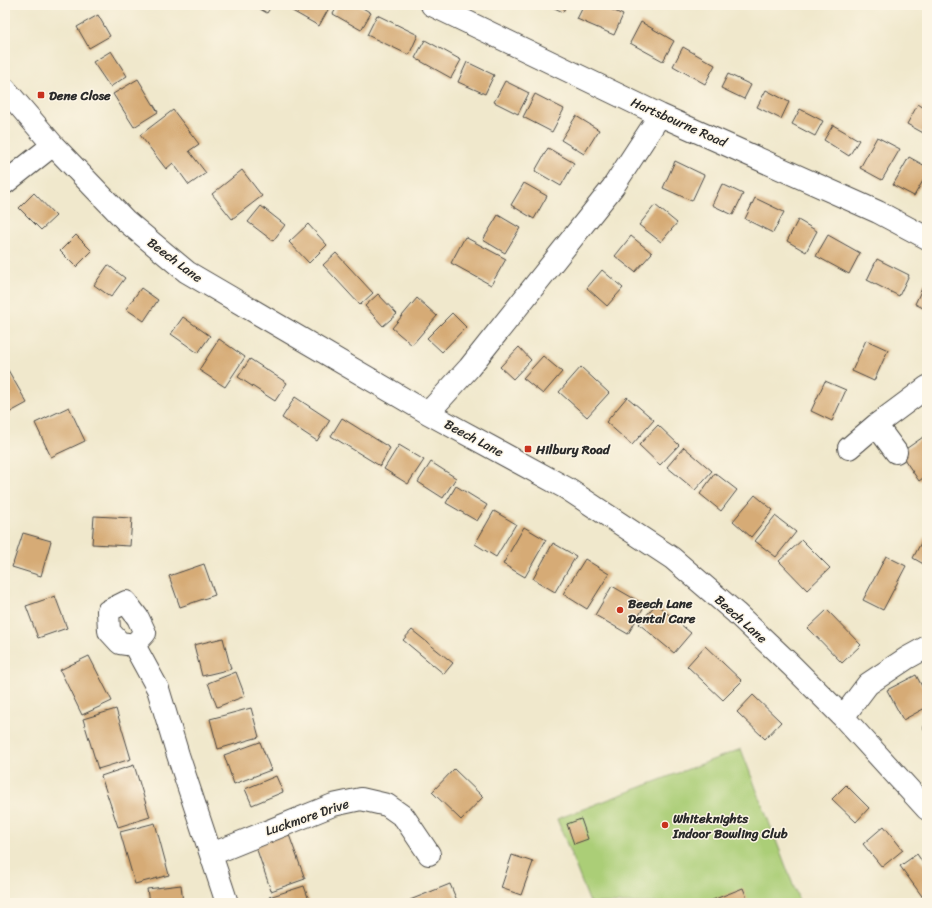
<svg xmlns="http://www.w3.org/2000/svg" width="932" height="908" font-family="Sriracha,sans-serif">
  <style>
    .green { fill: #abce77; stroke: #6b7c51 }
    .building { fill: #d6ab76 }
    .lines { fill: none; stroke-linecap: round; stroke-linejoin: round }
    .minor-casing { stroke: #494743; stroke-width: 24 }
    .minor { stroke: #fff; stroke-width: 22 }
    .poi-dot { fill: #c8321e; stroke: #fcf5e5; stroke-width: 1.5 }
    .labels { text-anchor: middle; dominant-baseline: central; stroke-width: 3; stroke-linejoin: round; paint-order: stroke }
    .poi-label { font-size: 13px; font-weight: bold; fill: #2b2b2b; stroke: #fcf5e5; text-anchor: start }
    .street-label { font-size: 13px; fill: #2b2b2b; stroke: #fcf5e5 }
  </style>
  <rect width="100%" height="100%" fill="#fcf5e5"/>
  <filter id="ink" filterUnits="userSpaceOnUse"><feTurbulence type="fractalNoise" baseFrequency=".025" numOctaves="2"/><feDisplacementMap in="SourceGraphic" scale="8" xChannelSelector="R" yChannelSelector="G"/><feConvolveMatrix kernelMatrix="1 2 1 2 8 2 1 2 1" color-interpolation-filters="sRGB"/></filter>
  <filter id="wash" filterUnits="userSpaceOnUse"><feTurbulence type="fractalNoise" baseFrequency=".012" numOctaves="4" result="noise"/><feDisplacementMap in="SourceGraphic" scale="16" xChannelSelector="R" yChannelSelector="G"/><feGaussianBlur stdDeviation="0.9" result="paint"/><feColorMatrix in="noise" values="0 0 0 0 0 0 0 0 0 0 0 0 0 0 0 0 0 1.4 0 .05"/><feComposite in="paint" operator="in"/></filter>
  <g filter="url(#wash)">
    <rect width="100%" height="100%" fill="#f0e8cc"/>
    <path class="green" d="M741,749L800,903H590L557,819Z"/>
    <g id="blocks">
      <path class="building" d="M253,5H272L267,13Z
        M289,5H324L329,8L319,26L287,8Z
        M338,5H358L371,13L361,30L333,14Z
        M548,5H566L563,12Z
        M584,5H602L623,15L614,35L577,19Z
        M98,15L110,36L89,48L77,27Z
        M377,15L418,35L409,55L367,35Z
        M641,22L674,41L663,61L630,43Z
        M425,40L461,60L451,78L415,58Z
        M683,47L715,65L705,84L673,66Z
        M111,51L127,76L110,87L93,62Z
        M467,62L494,75L485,94L458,82Z
        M728,74L751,85L744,99L721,88Z
        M138,79L158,112L134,127L113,94Z
        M505,81L529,93L518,114L494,102Z
        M766,90L789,102L781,119L757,107Z
        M535,94L564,109L552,132L523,117Z
        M918,104L927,110V135L907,124Z
        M800,109L823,121L815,136L792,124Z
        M173,110L199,144L189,151L206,173L189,185L173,163L166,169L140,135Z
        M576,116L599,130L584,154L561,140Z
        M833,125L859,140L849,156L824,140Z
        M877,137L900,149L882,180L860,168Z
        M548,148L574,163L561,186L535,171Z
        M909,157L927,167V174L914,196L893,185Z
        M675,161L704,175L692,201L663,188Z
        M242,170L262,196L232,219L212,194Z
        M524,183L547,196L534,219L511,205Z
        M722,184L743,194L733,215L712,205Z
        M34,193L56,216L41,230L19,208Z
        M755,198L784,212L773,233L745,219Z
        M655,205L677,223L661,242L639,225Z
        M261,206L285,225L273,241L248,222Z
        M498,215L520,228L505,253L483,240Z
        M798,220L817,231L806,252L787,241Z
        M308,224L327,245L309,263L289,242Z
        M76,235L92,251L76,267L60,251Z
        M828,235L860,253L849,274L816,256Z
        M631,236L652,253L635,272L615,256Z
        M465,237L506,259L491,285L451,263Z
        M336,253L373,293L360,305L323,265Z
        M877,259L909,275L899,296L867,280Z
        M108,265L125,278L111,297L94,285Z
        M602,270L623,288L607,306L587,288Z
        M925,282L927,283V310L915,304Z
        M141,288L158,300L144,321L126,309Z
        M378,294L397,314L383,326L365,306Z
        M417,298L437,316L412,345L392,328Z
        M452,313L466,327L442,352L427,338Z
        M183,317L210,336L198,353L171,334Z
        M219,339L245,357L225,387L199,370Z
        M866,340L888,350L874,381L852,371Z
        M519,347L531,360L513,379L500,367Z
        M543,356L562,372L543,394L523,378Z
        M250,359L287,383L275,401L238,377Z
        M581,367L609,393L587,417L559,392Z
        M8,370L27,403L5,415V372Z
        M825,381L846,390L832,421L811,411Z
        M295,397L330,420L317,441L282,418Z
        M627,397L654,420L632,445L606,422Z
        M69,407L85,441L51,457L35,423Z
        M342,418L390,448L380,466L331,436Z
        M658,425L679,445L660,465L639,445Z
        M926,435L927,475L919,481L900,453Z
        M399,445L424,460L408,484L384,469Z
        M684,447L712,471L695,490L667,467Z
        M431,462L456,478L443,498L418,482Z
        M715,473L737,490L721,511L700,494Z
        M456,486L487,505L477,521L446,503Z
        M755,495L773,510L751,537L733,521Z
        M494,511L516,524L496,557L475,544Z
        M94,516L132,518L130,546L92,544Z
        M775,516L796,532L776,557L755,541Z
        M524,527L546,540L525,577L503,564Z
        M23,533L51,541L41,576L12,567Z
        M924,537L927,539V566L913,558Z
        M802,540L830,568L807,590L779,561Z
        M553,543L576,556L555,592L533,579Z
        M886,556L906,566L883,610L863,600Z
        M585,559L609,574L587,609L563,594Z
        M204,564L215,595L180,607L169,576Z
        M612,586L645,605L628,634L595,615Z
        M55,596L67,628L38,638L26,606Z
        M656,604L691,633L674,653L639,624Z
        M827,610L861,645L842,663L808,628Z
        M412,630L453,663L444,674L403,640Z
        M223,638L231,669L202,676L194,645Z
        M705,646L742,681L723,700L687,666Z
        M89,656L112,701L82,715L60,670Z
        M236,672L245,696L217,707L208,683Z
        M916,675L927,696V707L903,720L887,690Z
        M753,695L781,722L765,739L737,712Z
        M251,708L259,737L218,749L210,719Z
        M116,709L131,759L98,769L83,719Z
        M927,725V735L923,727Z
        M260,742L271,770L234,784L224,755Z
        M134,765L150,817L118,827L101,776Z
        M454,769L483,797L461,820L432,792Z
        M276,776L283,792L252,805L245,789Z
        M846,785L869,808L856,822L832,799Z
        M581,819L588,839L574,844L567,824Z
        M155,823L169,875L135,884L120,832Z
        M884,826L903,850L882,867L863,844Z
        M288,832L305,879L271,891L255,844Z
        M917,854L927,869V903L900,866Z
        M512,855L533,862L521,895L501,888Z
        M450,884L458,903H411L410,900Z
        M181,885L183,903H149L147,889Z
        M304,886L310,903H271L269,897Z
        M743,888L749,903H705Z"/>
    </g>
  </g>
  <g filter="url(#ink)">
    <use href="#blocks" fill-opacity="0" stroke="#494743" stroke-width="1"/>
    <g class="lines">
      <defs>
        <path id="minor" d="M432,5L660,115L878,212L927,238
          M5,89L53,145L126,221L187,272L428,413L566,488L672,558L736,613L792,666L843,717L927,809
          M5,183L53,145
          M428,413L469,368L613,187L660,115
          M876,425L896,452
          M849,448L876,425L927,387
          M126,602L138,618L145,633L134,645L120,643L109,631L108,611Z
          M134,645L158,689L178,755L227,903
          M843,717L868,684L907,658L927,647
          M212,854L333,805L361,799L387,805L404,817L429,854"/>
      </defs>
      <use href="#minor" class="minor-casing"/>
      <use href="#minor" class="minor"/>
    </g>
  </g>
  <g class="poi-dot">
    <rect x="37" y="91" width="8" height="8" rx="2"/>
    <rect x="524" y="445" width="8" height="8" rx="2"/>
    <circle cx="620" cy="610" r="4"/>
    <circle cx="665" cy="825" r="4"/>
  </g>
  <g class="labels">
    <g class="poi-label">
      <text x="49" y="95">Dene Close</text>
      <text x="536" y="449">Hilbury Road</text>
      <text x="628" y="603">Beech Lane<tspan x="628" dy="15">Dental Care</tspan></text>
      <text x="673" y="818">Whiteknights<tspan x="673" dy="15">Indoor Bowling Club</tspan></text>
    </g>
    <g class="street-label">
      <text transform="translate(679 122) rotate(24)">Hartsbourne Road</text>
      <text transform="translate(175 260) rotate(37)">Beech Lane</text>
      <text transform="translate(474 438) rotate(28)">Beech Lane</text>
      <text transform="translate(741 619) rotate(42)">Beech Lane</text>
      <text transform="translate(307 817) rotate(-19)">Luckmore Drive</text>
    </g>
  </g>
  <rect width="932" height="908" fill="none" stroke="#fcf5e5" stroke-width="20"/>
</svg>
